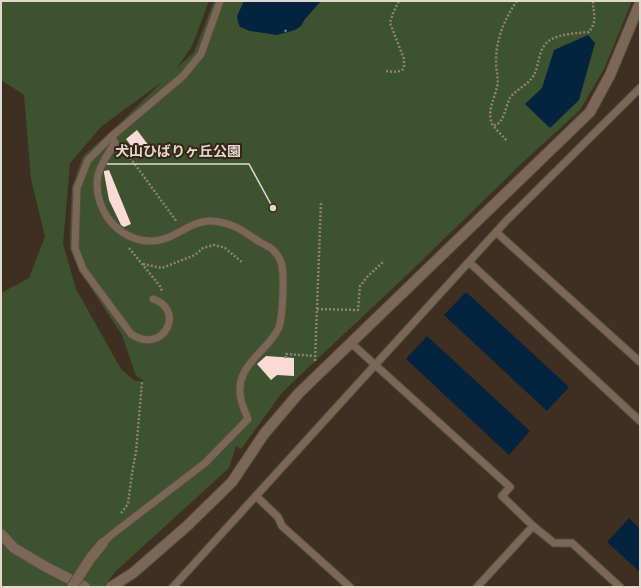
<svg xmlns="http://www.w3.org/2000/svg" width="641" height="588" font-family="Karla,'Noto Sans JP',sans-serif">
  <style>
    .green { fill: #3d522f; fill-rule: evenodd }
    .water { fill: #03233f }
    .building { fill: #f9dad5 }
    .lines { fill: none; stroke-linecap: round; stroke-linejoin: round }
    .lane-casing { stroke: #5b4d3f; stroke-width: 9 }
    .secondary-casing { stroke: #5b4d3f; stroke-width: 12 }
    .path { stroke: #8f8275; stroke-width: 2.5; stroke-dasharray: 2 2; stroke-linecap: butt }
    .lane { stroke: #7a6756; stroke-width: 7 }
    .secondary { stroke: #7a6756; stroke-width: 10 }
    .street-bridge-casing { stroke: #5b4d3f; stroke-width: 12; stroke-linecap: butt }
    .street-bridge { stroke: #7a6756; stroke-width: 10 }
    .leader { fill: none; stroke: #e3d8ce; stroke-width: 1.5 }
    .callout-dot { fill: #e3d8ce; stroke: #352516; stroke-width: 1.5 }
    .callout-label { font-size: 14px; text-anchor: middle; font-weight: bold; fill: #e3d8ce; stroke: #352516; stroke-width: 4; stroke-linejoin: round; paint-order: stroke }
  </style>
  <rect width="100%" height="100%" fill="#3f2f20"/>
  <path class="green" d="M1,1H209L192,46L177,68L194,52L214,1H632L604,69L580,110L522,163L408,274L294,381L281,394L241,449L236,446L229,468L115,572L104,587H1V293L29,278L45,237L31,179L24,95L1,80ZM162,82L119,124L83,156L72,187L70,229V249L79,270L122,335L136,376L144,381H135L121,369L76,289L63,244L70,163L102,126Z"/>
  <path class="water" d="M244,1H321L305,19L301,26L295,30L277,35L250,31L240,27L238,22L237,16Z
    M588,35L595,43L579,100L550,128L525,104L542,88L554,50Z
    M466,292L569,387L547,411L444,315Z
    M427,336L530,431L509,455L406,359Z
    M629,518L640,529V572L607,542Z"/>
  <path class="building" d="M137,130L149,146L138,155L126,139Z
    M109,170L131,224L124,227L121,225L109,200L104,173V171Z
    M266,356L294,358V376L277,375L271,380L257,364Z"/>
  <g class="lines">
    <defs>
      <path id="lane" d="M496,232L640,362
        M469,262L640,421
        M153,299C186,309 164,356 131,334L83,269L75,248L77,188L88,160L111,137L183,76L201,54L220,1
        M351,343L510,487L502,496L533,526L554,543H572L620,587
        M256,496L278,517L282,526L350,587
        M103,543L110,536L205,463L248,419C242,405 236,390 243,375C251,356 272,345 279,327C283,315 284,278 282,266C281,260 278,255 273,250C269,246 263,244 258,241C242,230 231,222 211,221C190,220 174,241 152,241C118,242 92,208 98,175C101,163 108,154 115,143L111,137
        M173,587L507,220L640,88
        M477,587L533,526"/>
      <path id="secondary" d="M1,534L14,548L46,567L85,587
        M111,587L133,573L187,526L232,482L264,434L299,393L590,112L610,75L640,3"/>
    </defs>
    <use href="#lane" class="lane-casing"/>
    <use href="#secondary" class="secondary-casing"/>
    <path class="path" d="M517,1C504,19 496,40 496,62C496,71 499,79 497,87C494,100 486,113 493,126C505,123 505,107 510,98C515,90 526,86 532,78C540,68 537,48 550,40C559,34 579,33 589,32C598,20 593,14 593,1
      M285,30L287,33
      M386,71C392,72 400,73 404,68V59L390,23L393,13L399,1
      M494,127L507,141
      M123,148L177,222
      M129,248L160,286L162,291
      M143,264L162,268L195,255L203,248L214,245L225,248L243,263
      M317,309L358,310L360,286L368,276L384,261
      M285,358L286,354L315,356
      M315,361L321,201
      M121,513L128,504L132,473L136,452L142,382"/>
    <use href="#lane" class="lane"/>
    <use href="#secondary" class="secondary"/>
    <defs>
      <path id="street-bridge" d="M72,587L90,559L103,543"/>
    </defs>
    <use href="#street-bridge" class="street-bridge-casing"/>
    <use href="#street-bridge" class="street-bridge"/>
  </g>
  <path class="leader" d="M273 208L249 164H107"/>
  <circle class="callout-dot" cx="273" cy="208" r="4"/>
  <g class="callout-label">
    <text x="178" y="156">犬山ひばりヶ丘公園</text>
  </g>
  <rect width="641" height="588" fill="none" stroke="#e3d8ce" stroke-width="4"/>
</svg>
